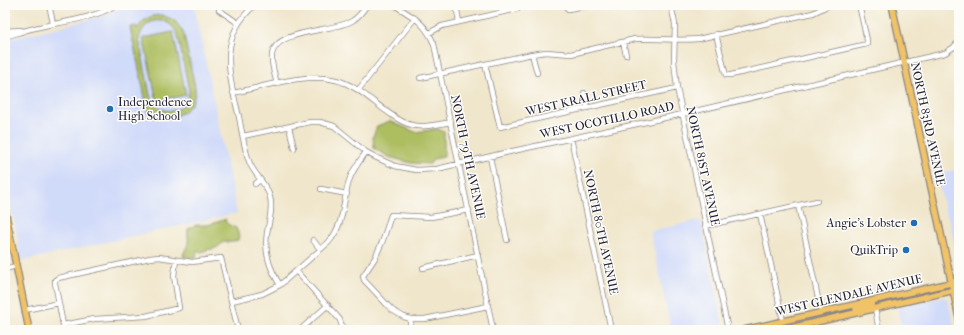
<svg xmlns="http://www.w3.org/2000/svg" width="964" height="335" font-family="'IM FELL French Canon',serif">
  <style>
    .built { fill: #d0daf9 }
    .green { fill: #adbe61; stroke: #68704e; fill-rule: evenodd }
    .lines { fill: none; stroke-linecap: round; stroke-linejoin: round }
    .stream { stroke: #57add3; stroke-width: 1 }
    .minor-casing { stroke: #898483; stroke-width: 6 }
    .major-casing { stroke: #898483; stroke-width: 8 }
    .minor { stroke: #fff; stroke-width: 4.5 }
    .major { stroke: #f0c369; stroke-width: 5.5 }
    .poi-dot { fill: #1f6fb2; stroke: #fdfcf7; stroke-width: 1.5 }
    .labels { text-anchor: middle; dominant-baseline: central; stroke-width: 3; stroke-linejoin: round; paint-order: stroke }
    .street-label { font-size: 12px; fill: #22223b; stroke: #fdfcf7 }
    .poi-label { font-size: 12px; fill: #22223b; stroke: #fdfcf7; text-anchor: end }
  </style>
  <rect width="100%" height="100%" fill="#fdfcf7"/>
  <filter id="ink" filterUnits="userSpaceOnUse"><feTurbulence type="fractalNoise" baseFrequency=".025" numOctaves="2"/><feDisplacementMap in="SourceGraphic" scale="8" xChannelSelector="R" yChannelSelector="G"/><feConvolveMatrix kernelMatrix="1 2 1 2 8 2 1 2 1" color-interpolation-filters="sRGB"/></filter>
  <filter id="wash" filterUnits="userSpaceOnUse"><feTurbulence type="fractalNoise" baseFrequency=".012" numOctaves="4" result="noise"/><feDisplacementMap in="SourceGraphic" scale="16" xChannelSelector="R" yChannelSelector="G"/><feGaussianBlur stdDeviation="0.9" result="paint"/><feColorMatrix in="noise" values="0 0 0 0 0 0 0 0 0 0 0 0 0 0 0 0 0 1.4 0 .05"/><feComposite in="paint" operator="in"/></filter>
  <g filter="url(#wash)">
    <rect width="100%" height="100%" fill="#f0e6cb"/>
    <path class="built" d="M135,5H194L237,213L22,261L5,178V40L104,16L120,8Z
      M959,169V271L957,267L958,259L949,220L945,211L936,174Z
      M701,220L724,329L723,330H671L650,231Z
      M937,298L944,297L948,300L955,330H902L897,307Z"/>
    <path class="green" d="M162,15L174,20L183,31L195,87C197,109 173,125 154,111V115L149,116L130,27L136,26L137,29C143,19 151,15 162,15ZM154,21C166,19 174,25 178,36L189,91C187,115 157,118 150,95L139,39C141,30 146,24 154,21Z
      M173,32L186,95L157,101L143,38Z
      M390,121L415,132L438,129L444,132V157L433,159L430,164L411,163L389,157L374,148L373,137L377,126Z
      M226,219L225,221L229,225L236,228L239,235L238,240L233,242H223C215,252 211,247 202,252L197,251L196,258L183,256C184,251 187,248 188,243C189,239 187,234 188,229L196,225H208Z"/>
    <g class="lines">
      <path class="stream" d="M940,185L945,184"/>
    </g>
  </g>
  <g filter="url(#ink)">
    <g class="lines">
      <defs>
        <path id="minor" d="M49,5L53,23
          M255,5C217,37 229,75 239,117C242,132 244,149 250,164C256,176 267,185 270,197C273,209 269,222 267,233C264,253 270,269 280,285
          M394,5C412,16 425,22 434,44L493,330
          M456,5L459,22
          M565,5L568,9L591,5
          M671,5L675,24L674,61L677,88L728,330
          M219,10L238,23
          M5,31L21,30
          M429,33L442,26L517,9V5
          M716,34L725,72L726,75H731L867,44V40L859,5
          M5,37C15,34 25,30 35,28C60,22 94,19 116,5
          M623,42L626,55
          M532,54L537,73
          M485,64L500,127L677,88
          M420,78L532,54L546,52L571,54L635,39C656,38 677,41 698,39L813,13L829,5
          M277,84C275,75 271,65 272,56C273,29 333,32 352,21C359,17 363,11 367,5
          M359,89L415,18
          M233,93C264,87 306,72 336,80C366,87 392,125 418,126C429,127 440,124 451,122
          M584,93L588,108
          M289,127L294,148
          M243,136L310,122H320L334,126L366,152L377,158L395,166L416,170L437,169L513,151L678,115L897,64L945,53L954,47L959,41
          M571,138L611,330
          M490,157L507,240
          M255,184L260,180
          M321,189L347,194
          M798,205L821,312
          M469,210L431,217L391,215L383,240L375,258L363,276L364,280L392,310L404,317L411,319H425L488,306
          M760,214L783,321
          M705,226L817,201
          M313,240L320,249
          M423,268L478,255
          M5,269L16,266
          M296,271L335,314L340,320L343,330
          M232,301L262,294L280,285L329,242C345,222 342,204 349,181C352,170 360,161 366,152
          M875,309L879,330
          M25,310L59,303
          M63,325L94,319L146,316L179,308L174,276L176,260
          M64,330L55,283V280L58,278L150,258L159,257L192,262L221,258L238,330
          M300,330L328,305
          M409,330L411,319"/>
        <path id="major" d="M892,5L959,318
          M5,210L29,330
          M856,309L871,305L872,301
          M744,330L959,281
          M782,330L959,289"/>
      </defs>
      <use href="#minor" class="minor-casing"/>
      <use href="#major" class="major-casing"/>
      <use href="#minor" class="minor"/>
      <use href="#major" class="major"/>
    </g>
  </g>
  <g class="poi-dot">
    <circle cx="110" cy="109" r="4"/>
    <circle cx="914" cy="223" r="4"/>
    <circle cx="906" cy="250" r="4"/>
  </g>
  <g class="labels">
    <g class="street-label">
      <text transform="translate(586 98) rotate(-13)">WEST KRALL STREET</text>
      <text transform="translate(607 120) rotate(-12)">WEST OCOTILLO ROAD</text>
      <text transform="translate(928 124) rotate(78)">NORTH 83RD AVENUE</text>
      <text transform="translate(468 157) rotate(78)">NORTH 79TH AVENUE</text>
      <text transform="translate(703 166) rotate(78)">NORTH 81ST AVENUE</text>
      <text transform="translate(601 232) rotate(78)">NORTH 80TH AVENUE</text>
      <text transform="translate(849 295) rotate(-13)">WEST GLENDALE AVENUE</text>
    </g>
    <g class="poi-label">
      <text x="118" y="102" text-anchor="start">Independence<tspan x="118" dy="14">High School</tspan></text>
      <text x="906" y="223">Angie's Lobster</text>
      <text x="898" y="250">QuikTrip</text>
    </g>
  </g>
  <rect width="964" height="335" fill="none" stroke="#fdfcf7" stroke-width="20"/>
</svg>
